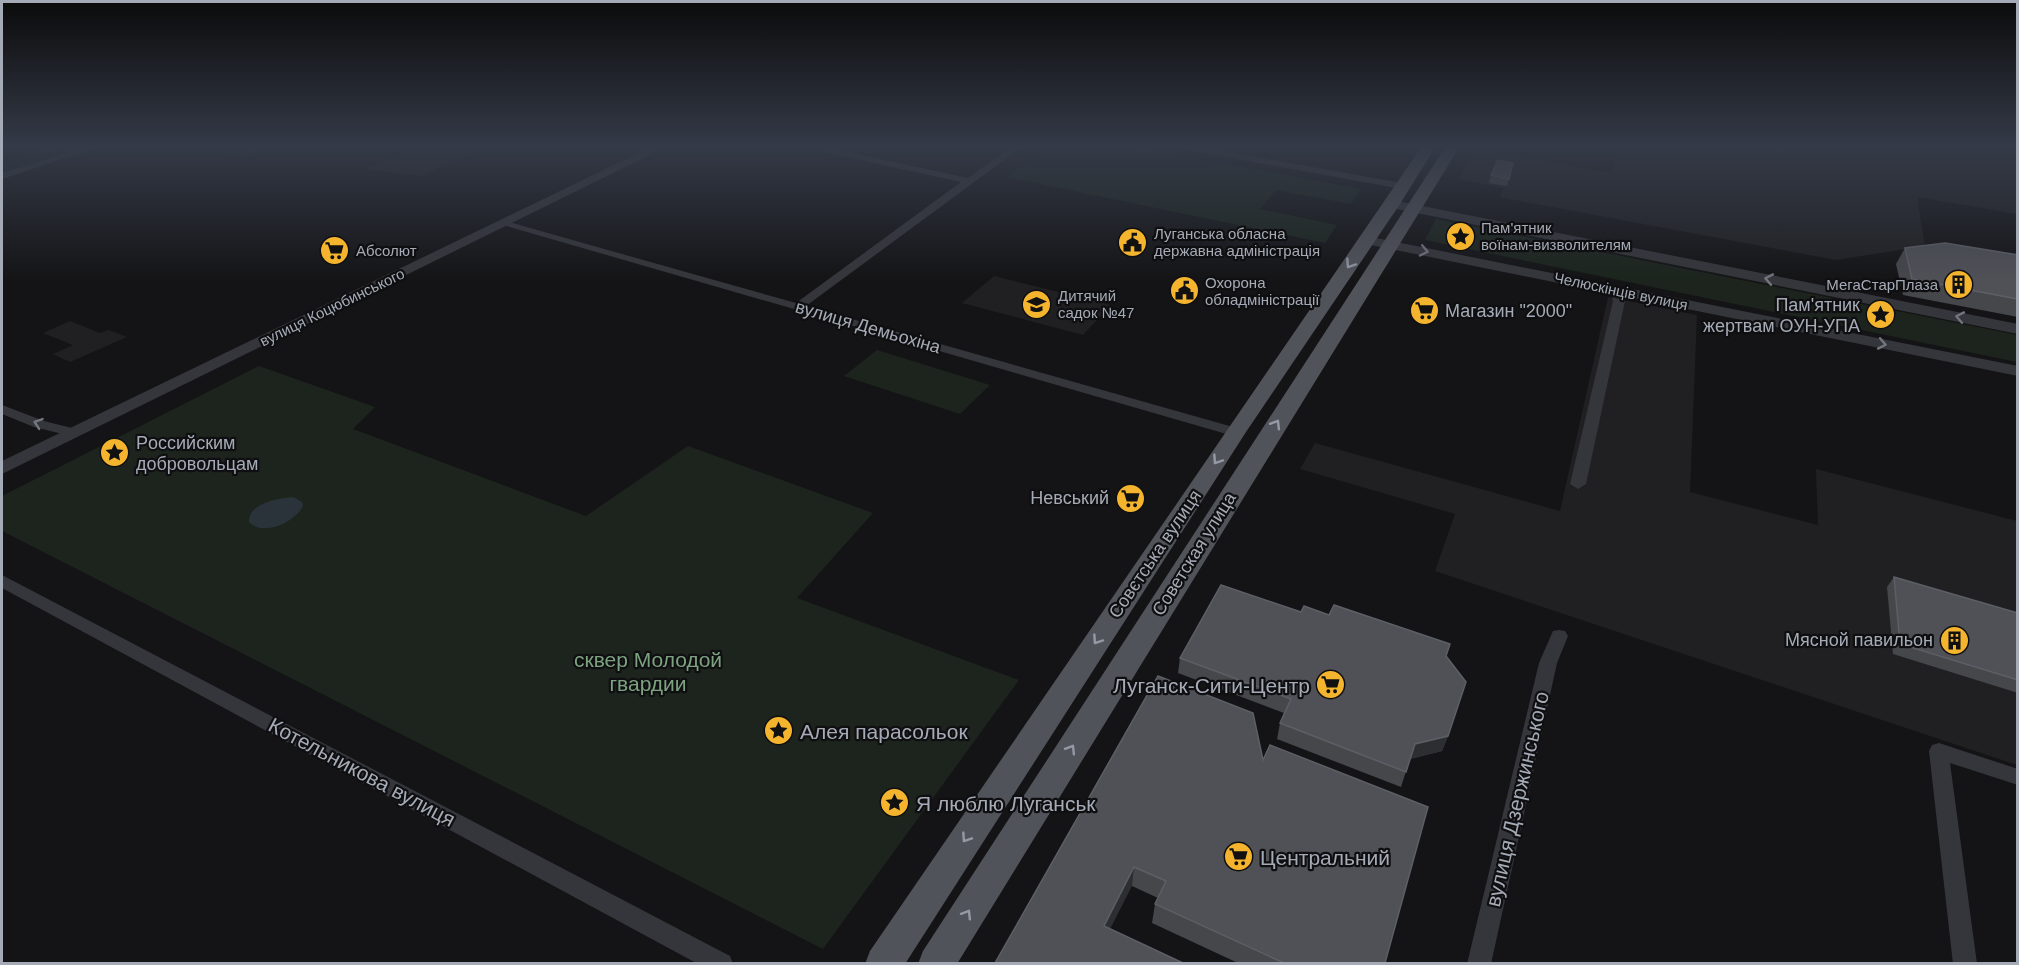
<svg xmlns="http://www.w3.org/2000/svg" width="2019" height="965" font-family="Arial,sans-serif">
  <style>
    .built { fill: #202023 }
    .green { fill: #1c241d }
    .water { fill: #2a333a }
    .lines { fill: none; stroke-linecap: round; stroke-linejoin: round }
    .minor { fill: #35363b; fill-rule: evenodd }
    .tertiary { fill: #35363b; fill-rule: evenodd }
    .primary { fill: #51535a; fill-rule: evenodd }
    .wall { fill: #45474b }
    .shaded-wall { fill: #2d2e31 }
    .building { fill: #505157; stroke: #5d5f66; stroke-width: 1.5 }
    .oneway { stroke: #73767f }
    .oneway2 { stroke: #9499a4 }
    .labels { text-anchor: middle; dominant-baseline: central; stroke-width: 4.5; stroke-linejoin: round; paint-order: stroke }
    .far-poi-label { font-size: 15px; fill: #a5abb6; stroke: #0f0f11; text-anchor: start }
    .far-street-label { font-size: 15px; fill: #a5abb6; stroke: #0f0f11 }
    .poi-label { font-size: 18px; fill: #a5abb6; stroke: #0f0f11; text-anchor: end }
    .street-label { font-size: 18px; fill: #a5abb6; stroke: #0f0f11 }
    .near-park-label { font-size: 21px; fill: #7ca27f; stroke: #0f0f11 }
    .near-poi-label { font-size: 21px; fill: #a5abb6; stroke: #0f0f11; text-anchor: start }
    .near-street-label { font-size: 21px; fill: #a5abb6; stroke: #0f0f11 }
  </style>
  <rect width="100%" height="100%" fill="#141416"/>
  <path class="built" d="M197,146H280L245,158Z
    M423,146H491L421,176L365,169Z
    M1619,146H1989L2017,150V214L1917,197L1925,246L1836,260L1499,197L1504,188L1459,179L1477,149L1612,173Z
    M994,276L1111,305L1083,335L962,303Z
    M1608,297L1697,315L1690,492L1818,525L1816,469L2017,521V765L1435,571L1455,514L1300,469L1315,443L1560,511Z
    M70,321L100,333L109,330L127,337L70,362L53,354L73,345L43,333Z"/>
  <path class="green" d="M53,146H91L2,174V162Z
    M1048,146H1132L1361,189L1351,204L1276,190L1260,209L1337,225L1325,243L1006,177Z
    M1436,219L2017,335V362L1425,240Z
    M877,350L990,385L960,414L844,376Z
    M259,366L375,407L353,429L586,516L688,446L873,513L797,598L1019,680L823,949L2,531V496Z"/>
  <path class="water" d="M293,497L302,502L303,506C295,522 264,537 249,522C248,503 279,498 293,497Z"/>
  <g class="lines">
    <path class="minor" d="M88,146H102L2,179V173Z
      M818,146H829L834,149L968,178L1012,146H1023L806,306L1240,429L1242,432L1240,435H1230L496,223L505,221L796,303L961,182L828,153Z
      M1176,146H1195L1402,183L1407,186L1402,189L1181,149Z
      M1617,288L1623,291L1625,301L1586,484L1578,489L1570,484L1613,301L1611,291Z
      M2,405L44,421L80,430L82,433L75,437L34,427L2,414Z
      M2,575L730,956L733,964H698L2,588Z
      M1559,630L1565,631L1568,636L1557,663L1491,964H1467L1539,663L1553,631Z
      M1939,743L2018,769V785L1950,763L1977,964H1953L1929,751L1932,745Z"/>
    <path class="tertiary" d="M653,146H668L2,474V461Z
      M1392,200L2018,324V334L1387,207L1385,204Z
      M1366,236L2018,366V376L1361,243L1359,240Z"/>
    <path class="primary" d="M1422,146H1436L1400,204L1246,432L905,964H865L870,951Z
      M1446,146H1460L957,964H918L923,951Z"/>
  </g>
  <path class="wall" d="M1513,163L1507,186L1489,183L1491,175Z
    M1905,248L2018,255V317L1903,295L1896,264Z
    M1894,577L2018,613V693L1893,654L1887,587Z
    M1301,612L1446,656L1448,736L1442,751L1410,759L1401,787L1277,739L1280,723L1284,713L1178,673L1180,658Z
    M1263,760L1385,963H1238L1152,923L1155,904L1158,898L1132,886L995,963Z"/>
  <path class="shaded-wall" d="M1448,736L1442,751L1409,759L1415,744Z
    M1134,867L1132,886L1102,945L1104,926Z"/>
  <path class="building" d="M1498,160L1513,163L1509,179L1491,175Z
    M1945,243L2018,255V299L1912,279L1905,248Z
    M1894,577L2018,613V680L1900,644Z
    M1221,585L1301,612L1304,606L1329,615L1334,605L1450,644L1446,656L1466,682L1448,736L1415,744L1406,772L1280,723L1291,699L1180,658Z
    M1158,676L1253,713L1263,760L1270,745L1428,807L1385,963H1284L1155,904L1166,881L1134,867L1104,926L1183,963H995Z"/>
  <defs><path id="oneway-chevron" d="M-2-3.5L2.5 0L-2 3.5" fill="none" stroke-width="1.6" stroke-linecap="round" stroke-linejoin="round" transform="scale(1.5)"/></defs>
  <g class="oneway">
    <use href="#oneway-chevron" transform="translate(1424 251) rotate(12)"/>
    <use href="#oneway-chevron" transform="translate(1769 279) rotate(-169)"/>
    <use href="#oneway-chevron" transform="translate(1960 317) rotate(-169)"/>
    <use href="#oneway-chevron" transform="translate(1882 344) rotate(11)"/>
    <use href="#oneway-chevron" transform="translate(38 423) rotate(-161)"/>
  </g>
  <g class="oneway2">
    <use href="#oneway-chevron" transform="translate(1350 264) rotate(124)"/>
    <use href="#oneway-chevron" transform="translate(1276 424) rotate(-58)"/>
    <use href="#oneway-chevron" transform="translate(1217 460) rotate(124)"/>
    <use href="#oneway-chevron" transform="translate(1097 640) rotate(124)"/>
    <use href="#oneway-chevron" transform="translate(1071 749) rotate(-58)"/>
    <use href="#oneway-chevron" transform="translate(966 838) rotate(124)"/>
    <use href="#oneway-chevron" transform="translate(967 914) rotate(-58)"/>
  </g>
  <linearGradient id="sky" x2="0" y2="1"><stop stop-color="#0b0b0c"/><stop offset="0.52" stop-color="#343a47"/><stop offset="1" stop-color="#343a47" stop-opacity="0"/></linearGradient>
  <rect width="2019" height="281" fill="url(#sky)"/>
  <defs>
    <symbol id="sight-disc" viewBox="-11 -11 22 22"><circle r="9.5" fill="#f5b42d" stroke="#0f0f11"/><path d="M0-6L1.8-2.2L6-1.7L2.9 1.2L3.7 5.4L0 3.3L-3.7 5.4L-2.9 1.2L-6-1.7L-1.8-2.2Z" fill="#111"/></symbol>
    <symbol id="civic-disc" viewBox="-11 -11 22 22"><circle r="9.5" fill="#f5b42d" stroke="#0f0f11"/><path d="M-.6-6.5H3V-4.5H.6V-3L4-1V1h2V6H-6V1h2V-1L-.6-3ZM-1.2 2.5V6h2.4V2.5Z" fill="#111"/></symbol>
    <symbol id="supermarket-disc" viewBox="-11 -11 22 22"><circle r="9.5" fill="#f5b42d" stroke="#0f0f11"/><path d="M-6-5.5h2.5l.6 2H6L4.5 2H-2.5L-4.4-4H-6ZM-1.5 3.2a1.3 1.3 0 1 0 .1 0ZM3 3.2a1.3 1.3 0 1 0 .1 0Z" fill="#111"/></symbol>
    <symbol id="building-disc" viewBox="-11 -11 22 22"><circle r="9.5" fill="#f5b42d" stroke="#0f0f11"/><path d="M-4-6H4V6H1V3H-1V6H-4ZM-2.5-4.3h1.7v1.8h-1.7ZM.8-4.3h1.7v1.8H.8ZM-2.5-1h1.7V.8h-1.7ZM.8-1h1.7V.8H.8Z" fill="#111"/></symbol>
    <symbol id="school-disc" viewBox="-11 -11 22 22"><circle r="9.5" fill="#f5b42d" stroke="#0f0f11"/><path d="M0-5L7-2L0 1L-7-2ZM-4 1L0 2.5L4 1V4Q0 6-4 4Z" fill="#111"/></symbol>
  </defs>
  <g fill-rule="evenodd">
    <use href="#sight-disc" x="1444" y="220" width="33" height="33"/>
    <use href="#civic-disc" x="1116" y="226" width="33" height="33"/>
    <use href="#supermarket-disc" x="318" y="234" width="33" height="33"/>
    <use href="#building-disc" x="1942" y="268" width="33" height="33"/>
    <use href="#civic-disc" x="1168" y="274" width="33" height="33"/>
    <use href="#school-disc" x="1020" y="288" width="33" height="33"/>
    <use href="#supermarket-disc" x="1408" y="294" width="33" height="33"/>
    <use href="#sight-disc" x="1864" y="298" width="33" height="33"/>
    <use href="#sight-disc" x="98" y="436" width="33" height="33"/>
    <use href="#supermarket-disc" x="1114" y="482" width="33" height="33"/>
    <use href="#building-disc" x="1938" y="624" width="33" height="33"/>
    <use href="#supermarket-disc" x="1314" y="668" width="33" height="33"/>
    <use href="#sight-disc" x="762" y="714" width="33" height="33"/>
    <use href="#sight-disc" x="878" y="786" width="33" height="33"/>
    <use href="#supermarket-disc" x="1222" y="840" width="33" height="33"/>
  </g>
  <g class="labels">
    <g class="far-poi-label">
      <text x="1481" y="227">Пам'ятник<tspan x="1481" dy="17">воїнам-визволителям</tspan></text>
      <text x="1154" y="233">Луганська обласна<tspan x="1154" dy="17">державна адміністрація</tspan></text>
      <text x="356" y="250">Абсолют</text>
      <text x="1205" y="282">Охорона<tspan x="1205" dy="17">обладміністрації</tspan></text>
      <text x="1938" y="284" text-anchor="end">МегаСтарПлаза</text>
      <text x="1058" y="295">Дитячий<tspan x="1058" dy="17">садок №47</tspan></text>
    </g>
    <g class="far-street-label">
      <text transform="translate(1621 291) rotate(12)">Челюскінців вулиця</text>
      <text transform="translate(332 307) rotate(-26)">вулиця Коцюбинського</text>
    </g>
    <g class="poi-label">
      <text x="1860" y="305">Пам'ятник<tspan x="1860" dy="21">жертвам ОУН-УПА</tspan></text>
      <text x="1445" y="311" text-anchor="start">Магазин "2000"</text>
      <text x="136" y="443" text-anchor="start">Pоссийским<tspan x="136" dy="21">добровольцам</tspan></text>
      <text x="1109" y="498">Невський</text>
      <text x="1933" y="640">Мясной павильон</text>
    </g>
    <g class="street-label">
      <text transform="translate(868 327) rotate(16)">вулиця Демьохіна</text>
      <text transform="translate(1155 554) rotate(-56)">Совєтська вулиця</text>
      <text transform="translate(1194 554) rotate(-58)">Советская улица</text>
    </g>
    <g class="near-park-label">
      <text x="648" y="659">сквер Молодой<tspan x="648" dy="24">гвардии</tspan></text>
    </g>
    <g class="near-poi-label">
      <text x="1310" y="685" text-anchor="end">Луганск-Сити-Центр</text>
      <text x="800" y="731">Алея парасольок</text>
      <text x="916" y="803">Я люблю Луганськ</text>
      <text x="1260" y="857">Центральний</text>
    </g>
    <g class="near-street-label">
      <text transform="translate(362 772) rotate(28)">Котельникова вулиця</text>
      <text transform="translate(1517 799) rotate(-77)">вулиця Дзержинського</text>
    </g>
  </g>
  <rect width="2019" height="965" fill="none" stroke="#a5abb6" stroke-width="6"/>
</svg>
